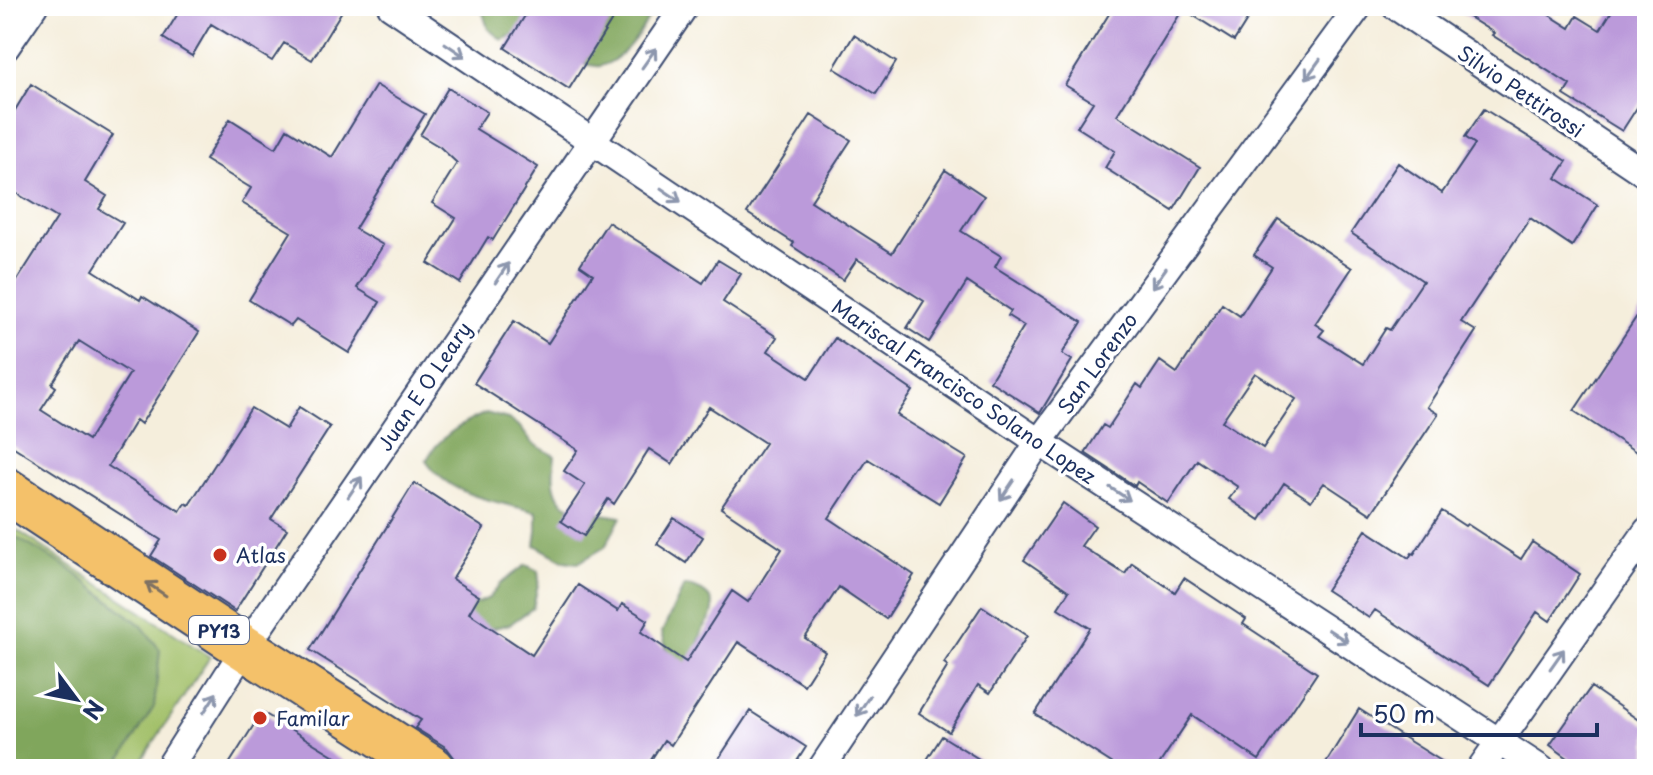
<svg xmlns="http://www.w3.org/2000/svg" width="1653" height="775" font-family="'Playpen Sans',sans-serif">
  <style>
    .green { fill: #a1bf68; stroke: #5e7763; stroke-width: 2 }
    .forest { fill: #80a65c; stroke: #4e6a5d; stroke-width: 2 }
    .building { fill: #bb9ada; fill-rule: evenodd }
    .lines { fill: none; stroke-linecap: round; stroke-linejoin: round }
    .minor-casing { stroke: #3c4c71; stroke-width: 30 }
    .trunk-casing { stroke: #3c4c71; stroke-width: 48 }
    .minor { stroke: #fff; stroke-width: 26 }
    .trunk { stroke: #f4c16a; stroke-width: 44 }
    .oneway { stroke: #8d97ae }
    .oneway2 { stroke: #7d7163 }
    .poi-dot { fill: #c8321e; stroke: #fff; stroke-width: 3 }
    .labels { text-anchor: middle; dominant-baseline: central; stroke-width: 7; stroke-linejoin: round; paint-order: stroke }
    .shield { fill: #fff; stroke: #5f6d8e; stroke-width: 2 }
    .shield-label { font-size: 18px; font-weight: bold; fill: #1b2f5e }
    .street-label { font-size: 20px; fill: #1b2f5e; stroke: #fff }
    .poi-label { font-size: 20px; fill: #1b2f5e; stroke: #fff; text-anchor: start }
  </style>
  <rect width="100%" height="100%" fill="#fff"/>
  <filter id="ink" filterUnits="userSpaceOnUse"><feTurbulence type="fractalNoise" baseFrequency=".0125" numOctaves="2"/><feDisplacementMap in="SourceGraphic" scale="16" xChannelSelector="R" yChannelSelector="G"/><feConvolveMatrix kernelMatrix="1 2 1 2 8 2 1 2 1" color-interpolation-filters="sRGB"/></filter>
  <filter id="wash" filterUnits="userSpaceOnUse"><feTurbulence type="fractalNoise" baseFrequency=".006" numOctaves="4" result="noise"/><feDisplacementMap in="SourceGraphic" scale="32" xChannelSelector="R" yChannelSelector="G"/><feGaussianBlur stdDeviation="1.8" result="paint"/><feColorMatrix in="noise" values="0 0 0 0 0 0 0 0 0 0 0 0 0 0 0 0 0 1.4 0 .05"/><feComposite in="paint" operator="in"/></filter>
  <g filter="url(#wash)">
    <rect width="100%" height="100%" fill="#f5eedc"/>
    <path class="green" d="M6,523L210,657L136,769H6Z"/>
    <path class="forest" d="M476,6H519L527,19L517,33L502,40L488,29L483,13Z
      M620,6H656C644,26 625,61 600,66C595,67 586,64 581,63L595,34Z
      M486,413L508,419L520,427L532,443L555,456C546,514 576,509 621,517L605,547L578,563L564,561L535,545L537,531V512C497,501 451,498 426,461C439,436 461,424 486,413Z
      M12,535L67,567L142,626L160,650L154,707L115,769H6V536Z
      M526,565L538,571L539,580L533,608L510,624L471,634L457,590L478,603L489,598L500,584Z
      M684,586C699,587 718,596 712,615C710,621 704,626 702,632C698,643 696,654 692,665L670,661L662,632Z"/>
    <g id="blocks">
      <path class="building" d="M180,6H345L312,60L284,43L272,61L211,24L192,56L163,38L182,7Z
        M531,6H600L615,15L569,89L505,48Z
        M1114,6H1256L1234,41L1183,9L1117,115L1200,167L1173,211L1105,168L1115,151L1077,127L1093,102L1065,85Z
        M1451,6H1535L1570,28L1577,16L1600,30L1615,6H1647V92L1622,131L1564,95L1570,85L1492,35L1494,33Z
        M854,35L896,62L876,94L834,68Z
        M31,84L113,135L85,182L107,196L99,209L123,223L93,270L140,300L142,296L199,332L141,424L136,420L108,466L180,511L185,503L189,505L251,408L286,429L299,407L330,427L271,519L287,529L235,611L151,556L161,540L6,442V298L57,218L6,187V125ZM79,341L130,373L88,440L41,410L56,387L52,384Z
        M376,85L425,114L355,229L383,245L357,288L380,302L349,353L296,320L291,326L249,300L291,232L242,203L251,188L205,160L230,119L276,148L287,129L332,157Z
        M448,88L487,112L476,129L538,167L493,240L488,237L460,283L428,263L456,218L432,203L457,163L440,147L420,135Z
        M1484,109L1567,161L1556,178L1598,205L1572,246L1530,218L1461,322L1476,331L1427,407L1438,414L1371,514L1324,483L1311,501L1284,483L1260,520L1229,499L1238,487L1197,460L1168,503L1137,482L1135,486L1085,453L1103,425L1108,428L1137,384L1142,388L1160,361L1177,373L1222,304L1240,316L1272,267L1254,255L1278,219L1352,268L1315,324L1324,330L1319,336L1363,364L1386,328L1390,330L1423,281L1351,233L1398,163L1442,193L1475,144L1465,137ZM1255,373L1296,399L1263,448L1222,421Z
        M811,115L851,140L811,201L892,253L945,170L984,196L961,231L1001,256L995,267L1082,322L1062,354L1072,360L1040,413L990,381L1024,326L1008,316L1011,311L967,282L929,342L907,328L924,301L857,259L843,280L792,246L794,243L747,213Z
        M608,222L703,283L718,260L741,274L723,302L777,337L768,351L809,378L835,338L913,391L897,415L967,458L939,503L868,459L829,518L914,575L886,619L839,587L805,638L825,652L804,685L738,642L671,745L664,740L645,769H469L456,760L447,748L415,728L421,720L310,650L414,483L484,528L452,579L479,596L469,613L532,655L578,585L618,611L622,604L648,620L641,632L686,662L732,591L748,602L782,549L721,508L765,443L709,407L672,464L649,449L614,504L608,499L584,536L561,521L585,485L564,471L578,450L474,383L514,321L548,343L593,274L580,265Z
        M1647,301V459L1574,411Z
        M1063,503L1095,526L1081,546L1125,574L1132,563L1175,592L1184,578L1246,619L1243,624L1317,673L1259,760L1192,715L1156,769H1121L1035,714L1090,628L1058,608L1069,591L1024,560Z
        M1442,511L1465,526L1467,524L1521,559L1532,542L1580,574L1550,621L1537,612L1489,685L1375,610L1369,618L1326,590L1366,530L1409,558L1412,553L1414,554Z
        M674,518L703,537L686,563L657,544Z
        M982,606L1027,636L990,693L978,685L949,732L919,713L948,666L944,663Z
        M1591,687L1647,726V769H1583L1550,745Z
        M1359,709L1395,732L1454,769H1322Z
        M750,711L806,747L792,769H712Z
        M262,712L356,769H226Z
        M942,736L995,769H921Z"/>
    </g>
  </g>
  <g filter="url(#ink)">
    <use href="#blocks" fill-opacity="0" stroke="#3c4c71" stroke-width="2"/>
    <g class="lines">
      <defs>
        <path id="minor" d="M391,6L1039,442L1541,769
          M1395,6L1647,175
          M6,47L34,6
          M168,769L245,648L685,6
          M821,769L1039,442L1359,6
          M1480,769L1647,531"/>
        <path id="trunk" d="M6,490L245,648L433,769"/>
      </defs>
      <use href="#minor" class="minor-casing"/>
      <use href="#trunk" class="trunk-casing"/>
      <use href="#minor" class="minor"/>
      <use href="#trunk" class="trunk"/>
    </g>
    <defs><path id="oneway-shaft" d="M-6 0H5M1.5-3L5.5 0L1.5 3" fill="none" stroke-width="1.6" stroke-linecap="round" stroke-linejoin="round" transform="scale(2)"/></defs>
    <g class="oneway">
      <use href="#oneway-shaft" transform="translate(455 50) rotate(34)"/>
      <use href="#oneway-shaft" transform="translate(649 58) rotate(-55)"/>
      <use href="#oneway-shaft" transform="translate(1313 69) rotate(126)"/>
      <use href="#oneway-shaft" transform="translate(671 195) rotate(34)"/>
      <use href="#oneway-shaft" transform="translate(502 273) rotate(-56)"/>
      <use href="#oneway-shaft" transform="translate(1159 278) rotate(126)"/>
      <use href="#oneway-shaft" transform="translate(355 487) rotate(-56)"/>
      <use href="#oneway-shaft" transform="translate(1007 490) rotate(124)"/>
      <use href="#oneway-shaft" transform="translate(1120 494) rotate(33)"/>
      <use href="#oneway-shaft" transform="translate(1338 636) rotate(33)"/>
      <use href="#oneway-shaft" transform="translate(1557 659) rotate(-55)"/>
      <use href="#oneway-shaft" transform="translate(210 703) rotate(-57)"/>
      <use href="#oneway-shaft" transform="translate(863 706) rotate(124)"/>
    </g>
    <use class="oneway2" href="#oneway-shaft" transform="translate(156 589) rotate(-146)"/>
  </g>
  <g class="poi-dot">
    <circle cx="220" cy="555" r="8"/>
    <circle cx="260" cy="718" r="8"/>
  </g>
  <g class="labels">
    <rect class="shield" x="189" y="616" width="60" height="28" rx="6"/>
    <g class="shield-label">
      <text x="219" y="630">PY13</text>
    </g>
    <g class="street-label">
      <text transform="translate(1521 91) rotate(34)">Silvio Pettirossi</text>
      <text transform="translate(1097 363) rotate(-54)">San Lorenzo</text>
      <text transform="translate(424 386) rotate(-56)">Juan E O Leary</text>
      <text transform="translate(964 391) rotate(34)">Mariscal Francisco Solano Lopez</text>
    </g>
    <g class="poi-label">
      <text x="236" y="555">Atlas</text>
      <text x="276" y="718">Familar</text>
    </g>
  </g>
  <rect width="1653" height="775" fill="none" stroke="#fff" stroke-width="32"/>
  <g transform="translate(76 699) rotate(122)" stroke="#ffffff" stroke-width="6" paint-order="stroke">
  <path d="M0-6L14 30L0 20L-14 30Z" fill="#1b2f5e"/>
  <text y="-12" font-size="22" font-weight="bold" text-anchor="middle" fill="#1b2f5e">N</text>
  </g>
  <path d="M1361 723v12h236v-12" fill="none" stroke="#1b2f5e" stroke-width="4"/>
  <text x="1373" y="723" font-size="24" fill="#1b2f5e" stroke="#ffffff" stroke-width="6" paint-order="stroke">50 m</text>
</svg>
